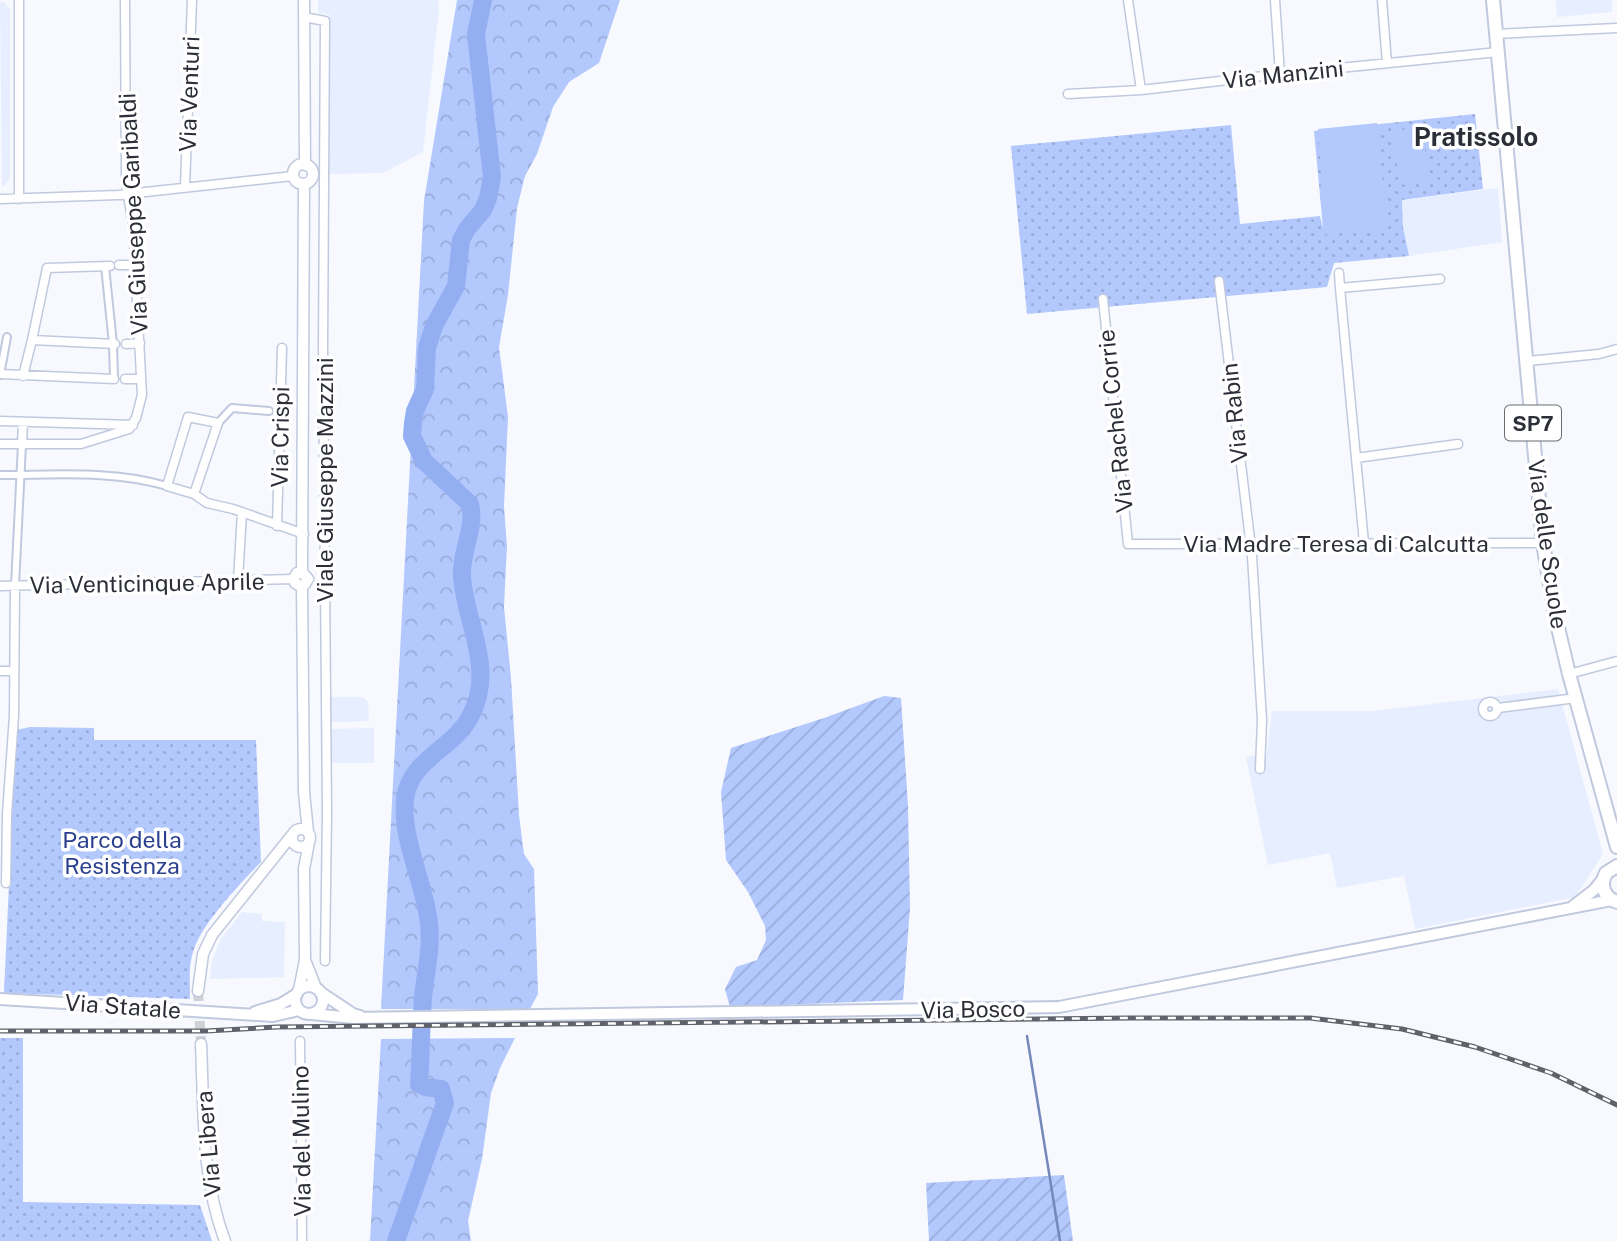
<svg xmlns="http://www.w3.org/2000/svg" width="1617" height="1241" font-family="'Public Sans',sans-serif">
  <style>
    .built { fill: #e6eeff }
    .grass { fill: url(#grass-dots) }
    .forest { fill: url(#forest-crowns) }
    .garden { fill: url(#garden-furrows) }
    .pitch { fill: #b3c8fd }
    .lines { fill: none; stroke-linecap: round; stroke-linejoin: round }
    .stream { stroke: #7588ba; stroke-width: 2.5 }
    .river { stroke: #94aef2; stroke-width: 18 }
    .pedestrian-tunnel { stroke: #ced1d6; stroke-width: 6; stroke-dasharray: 6 3; stroke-linecap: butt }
    .tertiary-tunnel { stroke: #ced1d6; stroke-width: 10; stroke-dasharray: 10 5; stroke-linecap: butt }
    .pedestrian-casing { stroke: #c0c9de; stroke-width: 10 }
    .minor-casing { stroke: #c0c9de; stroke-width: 11 }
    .tertiary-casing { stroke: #c0c9de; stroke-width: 13 }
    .secondary-casing { stroke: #c0c9de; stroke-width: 14 }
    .primary-casing { stroke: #c0c9de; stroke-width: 16 }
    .pedestrian { stroke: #fff; stroke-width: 6 }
    .minor { stroke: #fff; stroke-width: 8 }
    .tertiary { stroke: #fff; stroke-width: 10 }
    .secondary { stroke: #fff; stroke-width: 10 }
    .primary { stroke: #fff; stroke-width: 12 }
    .rail-casing { stroke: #5f626a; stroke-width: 5 }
    .rail { stroke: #fff; stroke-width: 2.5; stroke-dasharray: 8; stroke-linecap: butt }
    .labels { text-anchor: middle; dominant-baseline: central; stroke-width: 7; stroke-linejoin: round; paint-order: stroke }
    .shield { fill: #fff; stroke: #6b6d74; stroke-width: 2 }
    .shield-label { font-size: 21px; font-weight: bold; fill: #2c2f38 }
    .street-label { font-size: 23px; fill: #2c2f38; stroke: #fff }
    .park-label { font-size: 23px; fill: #2a408e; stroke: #fff }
    .quarter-label { font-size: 26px; font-weight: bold; fill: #2c2f38; stroke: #fff }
  </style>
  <defs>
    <pattern id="grass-dots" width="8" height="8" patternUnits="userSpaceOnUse" patternTransform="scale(1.75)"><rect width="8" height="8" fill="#b3c8fd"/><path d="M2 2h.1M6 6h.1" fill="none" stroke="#9aacda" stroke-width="1.8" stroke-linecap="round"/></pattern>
    <pattern id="forest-crowns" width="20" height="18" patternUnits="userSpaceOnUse" patternTransform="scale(1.75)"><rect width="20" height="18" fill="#b3c8fd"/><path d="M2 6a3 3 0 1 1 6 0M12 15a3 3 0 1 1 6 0" fill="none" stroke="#9aacda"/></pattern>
    <pattern id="garden-furrows" width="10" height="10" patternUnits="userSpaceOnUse" patternTransform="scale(1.75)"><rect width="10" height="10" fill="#b3c8fd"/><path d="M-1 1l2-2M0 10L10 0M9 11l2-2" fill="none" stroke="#9aacda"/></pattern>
  </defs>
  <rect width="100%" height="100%" fill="#f7f9fe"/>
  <path class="built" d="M318,0H438L439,9L423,152L383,173L329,174V14L318,13Z
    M1556,0H1612V12L1557,17Z
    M0,2H4L10,9V179L2,188Z
    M1498,188L1502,242L1409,256L1403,227L1402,200Z
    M1558,689L1603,854L1575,897L1415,929L1404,876L1337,888L1330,853L1268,865L1246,757L1267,753L1272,711H1374Z
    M329,697H363L368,702L369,721L331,722Z
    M374,728V763H331V729Z
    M242,912L262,914V921L285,922L284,977L210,979L212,960L221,939Z"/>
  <path class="grass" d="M1475,114L1483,189L1402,200L1403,227L1409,256L1334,263L1327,287L1027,314L1011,146L1231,125L1240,224L1320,216L1323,228L1314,131Z
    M30,727L94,728V740H256L261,862C240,884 204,921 194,949C188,965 190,982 190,999L4,993L16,730Z
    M0,1038H23V1202L200,1205L212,1241H0Z"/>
  <path class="forest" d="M457,0H620L599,63L569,82L553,107L537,154L525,176L517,208L508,295L499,347L508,417L504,507L507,546L504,607L511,678L519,815L524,854L534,869L538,994L530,1009H381L424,201Z
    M515,1038L500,1068L491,1093L482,1159L468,1221L471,1241H370L381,1039Z"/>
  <path class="garden" d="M884,696L901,698L908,806L910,908L903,1000L730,1007L725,989L736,967L757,960L766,940L765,926L748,892L726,860L721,792L731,748L824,718Z
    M1064,1175L1073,1241H929L926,1183Z"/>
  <path class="pitch" d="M1377,123L1387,228L1326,235L1318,129Z
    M1422,128L1429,181L1400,185L1392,131Z"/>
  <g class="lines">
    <path class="stream" d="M1027,1036L1060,1241"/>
    <path class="river" d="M396,1241L445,1103L441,1089L425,1087L419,1084C421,1055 421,1027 423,998C425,974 432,949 429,924C425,883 401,841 405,799C410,759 453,749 470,717C496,669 466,626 462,577C460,552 476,529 470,504L424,461L412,436L413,423L415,411L425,389L427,348L434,326L456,286L461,240L467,229L483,210L488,198L492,177L476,34L483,0"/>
    <path class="pedestrian-tunnel" d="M269,411L276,412"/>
    <path class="tertiary-tunnel" d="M198,991L201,1044"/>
    <defs>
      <path id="pedestrian" d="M105,266L113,344L114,379
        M0,375L7,337
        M218,423L232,408L269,411
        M0,475C55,475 114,470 167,486
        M15,586L22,444"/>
      <path id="minor" d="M1128,0L1141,90
        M1275,0L1280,74
        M1382,0L1387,63
        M304,17L325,21L323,349L327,812L325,961
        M1496,34L1617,28
        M1068,94L1141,90L1280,74L1498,52
        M185,187L192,0
        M0,199L118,195L293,176
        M19,199V0
        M119,265H136
        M110,266L47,268L32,340L115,344
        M1339,273L1340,288
        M1219,281L1252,556L1262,720L1260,769
        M1103,299L1128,544L1543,543
        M126,344L140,343
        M1528,361L1599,354L1617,349
        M0,374L114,379
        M23,376L32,340
        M125,379H141
        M0,421L133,425
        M0,444H81L129,429L136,418L142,395L133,225L126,184L125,0
        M22,444L23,422
        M1356,458L1458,444
        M194,494L218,423L188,417L167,486L194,494L207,503L233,509L304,534
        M277,526L282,348
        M1364,543L1340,288L1440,279
        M238,581L242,512
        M0,586L294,579
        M0,671H14
        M1569,674L1617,661
        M1483 709a7 7 0 1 1 14 0a7 7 0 1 1-14 0Z
        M1498,708L1576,698
        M6,883L7,814L14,716L15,586
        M300,1041L302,1241"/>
      <path id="tertiary" d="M304,0L305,165
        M293 174a10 10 0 1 1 20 0a10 10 0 1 1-20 0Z
        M302,572L297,573L294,578L295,583L300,586L305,584L308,579L302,572L304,184
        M302,586L304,792L308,832
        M292 838a9 9 0 1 1 18 0a9 9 0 1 1-18 0Z
        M305,960L316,988
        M299,990L305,960L304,869L309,842
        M198,991L203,954L212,935L292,835
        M201,1044C204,1111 201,1178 225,1241"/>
      <path id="secondary" d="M1572,907L1594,890L1603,879
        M295 1000a14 14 0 1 1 28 0a14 14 0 1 1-28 0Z
        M320,992L353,1014L360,1016
        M0,999L273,1016L299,1010
        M255,1012L281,1004L297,994
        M312,1014L353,1018L1059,1007L1612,900"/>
      <path id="primary" d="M1493,0L1543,543L1555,615L1569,674L1617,847
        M1617,866L1606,873C1600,885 1603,897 1617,902"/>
    </defs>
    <use href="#pedestrian" class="pedestrian-casing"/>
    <use href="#minor" class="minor-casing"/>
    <use href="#tertiary" class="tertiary-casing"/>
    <use href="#secondary" class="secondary-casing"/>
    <use href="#primary" class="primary-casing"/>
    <use href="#pedestrian" class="pedestrian"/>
    <use href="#minor" class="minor"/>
    <use href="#tertiary" class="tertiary"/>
    <use href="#secondary" class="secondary"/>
    <use href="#primary" class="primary"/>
    <defs>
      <path id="rail" d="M0,1031H206L277,1027L1130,1018H1310L1402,1029L1475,1047L1551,1073L1617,1105"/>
    </defs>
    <use href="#rail" class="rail-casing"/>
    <use href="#rail" class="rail"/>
  </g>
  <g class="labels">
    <rect class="shield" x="1505" y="405.5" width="56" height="35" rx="5"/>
    <g class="shield-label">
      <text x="1533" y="423">SP7</text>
    </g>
    <g class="street-label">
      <text transform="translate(1283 74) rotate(-6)">Via Manzini</text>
      <text transform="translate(189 94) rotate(-88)">Via Venturi</text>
      <text transform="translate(133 214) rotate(-93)">Via Giuseppe Garibaldi</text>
      <text transform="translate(1234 413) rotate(-96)">Via Rabin</text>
      <text transform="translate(1115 421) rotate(-96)">Via Rachel Corrie</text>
      <text transform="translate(280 437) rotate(-89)">Via Crispi</text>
      <text transform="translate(324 480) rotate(-90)">Viale Giuseppe Mazzini</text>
      <text x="1336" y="543">Via Madre Teresa di Calcutta</text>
      <text transform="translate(1548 544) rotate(82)">Via delle Scuole</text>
      <text transform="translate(147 583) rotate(-1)">Via Venticinque Aprile</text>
      <text transform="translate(123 1006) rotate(4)">Via Statale</text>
      <text transform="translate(973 1009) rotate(-1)">Via Bosco</text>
      <text transform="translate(301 1141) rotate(-91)">Via del Mulino</text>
      <text transform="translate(208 1144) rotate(-95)">Via Libera</text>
    </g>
    <g class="park-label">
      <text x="122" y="839">Parco della<tspan x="122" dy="26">Resistenza</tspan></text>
    </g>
    <g class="quarter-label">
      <text x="1476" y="136">Pratissolo</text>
    </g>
  </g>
</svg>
